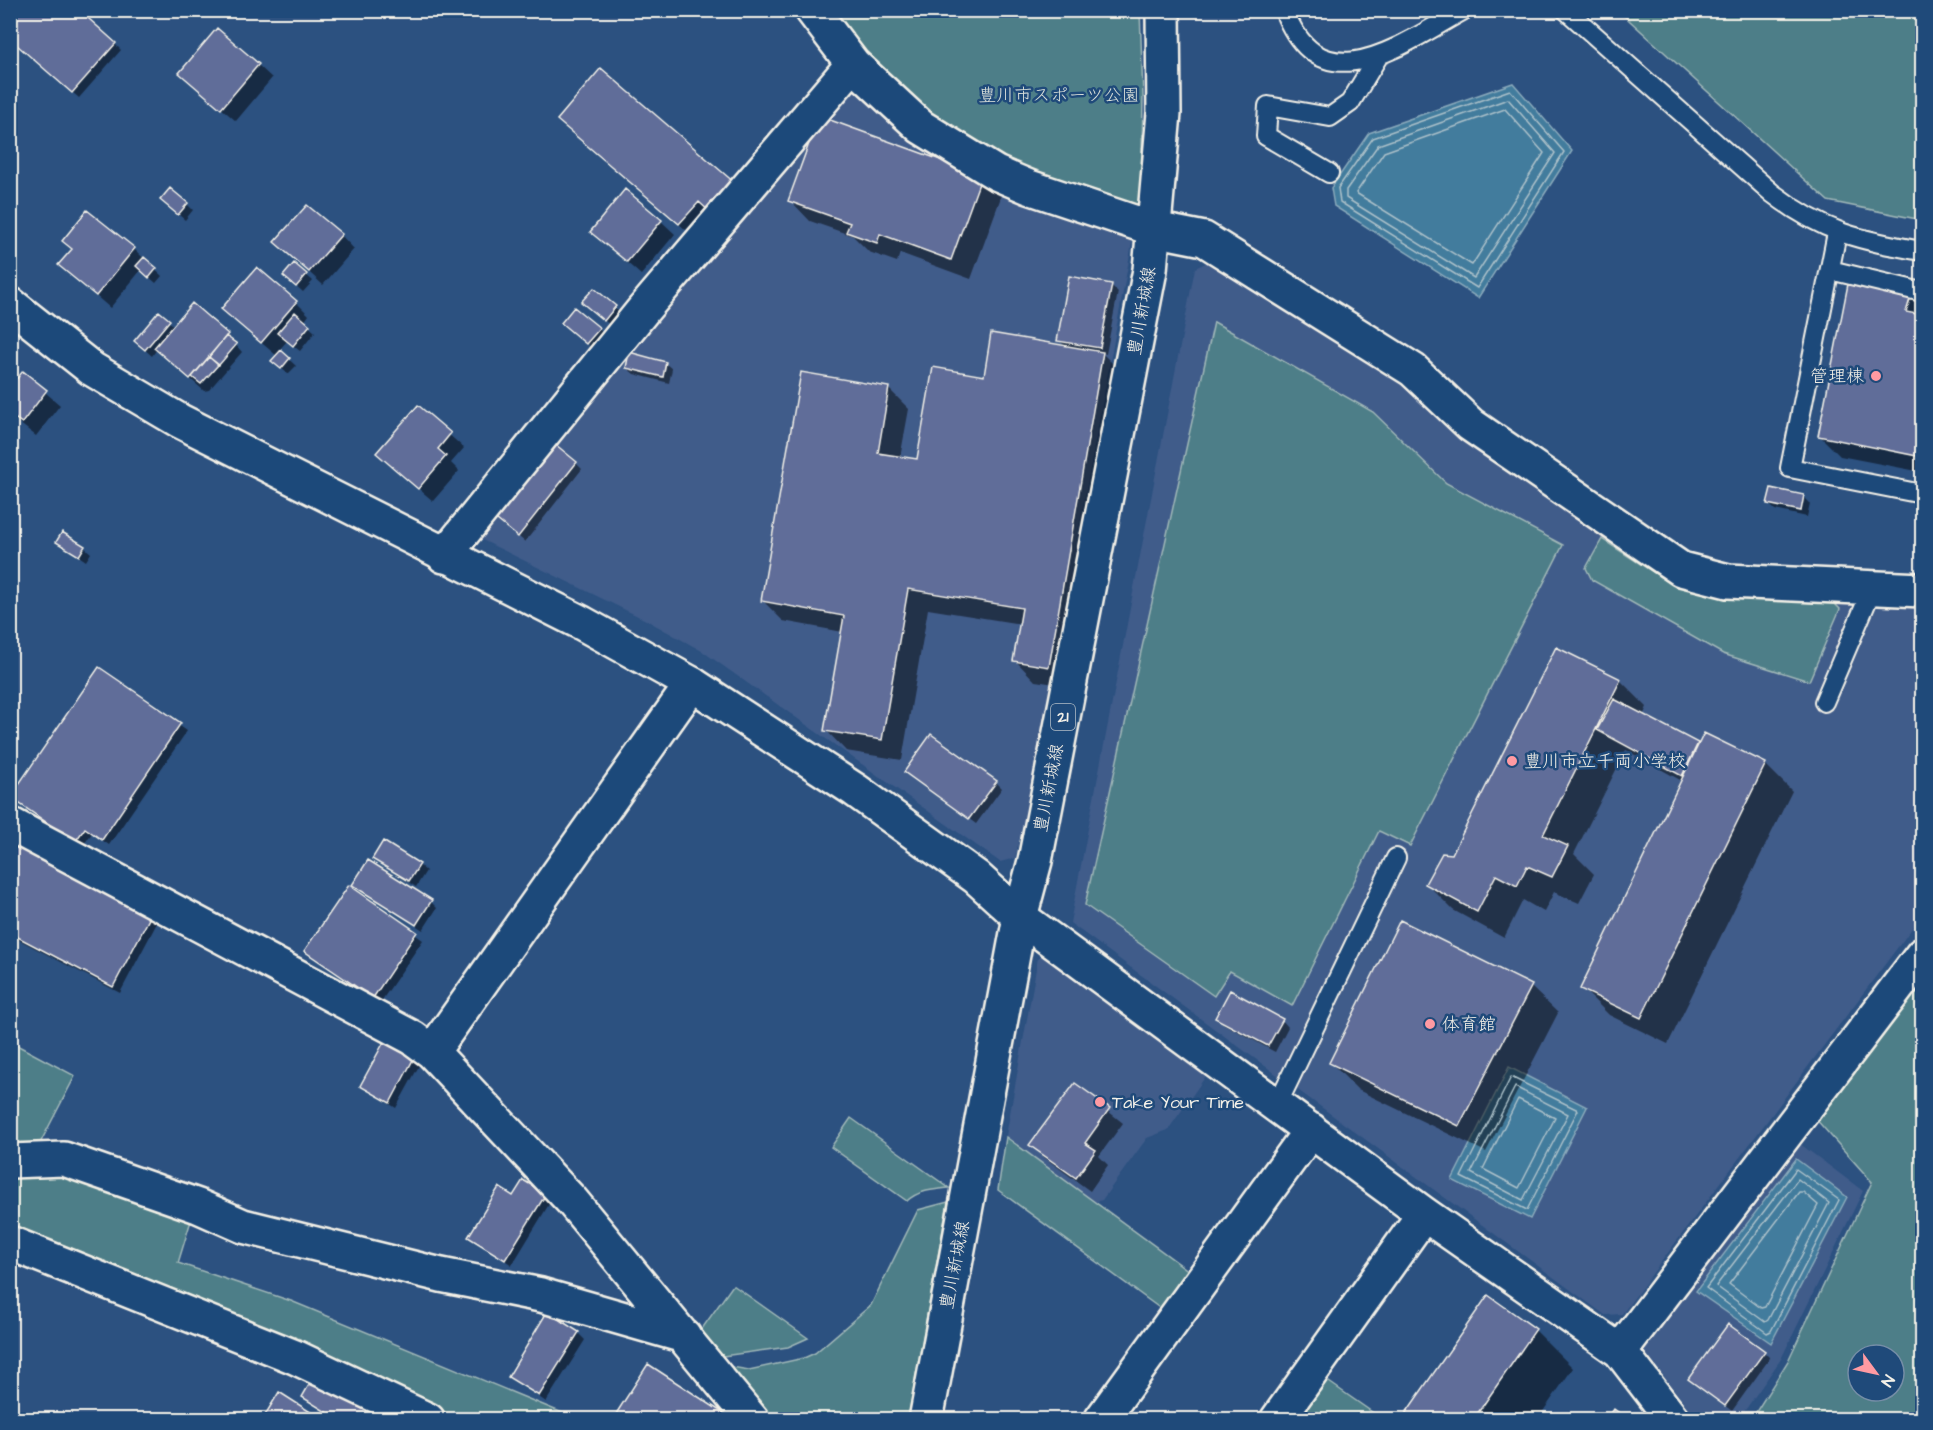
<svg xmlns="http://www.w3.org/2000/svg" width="1933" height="1430" font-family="'Architects Daughter','Klee One',sans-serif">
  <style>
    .built { fill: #405c8a }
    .green { fill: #4e7e88; stroke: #a1b8b8; stroke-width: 1.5; fill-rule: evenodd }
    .water { fill: #437b9d; stroke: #8aaabb; stroke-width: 1.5 }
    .shadow { fill: #0007 }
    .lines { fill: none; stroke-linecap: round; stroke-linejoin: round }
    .shore { stroke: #adc2ca; stroke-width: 1.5 }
    .building { fill: #606d99; stroke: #f4f1e8; stroke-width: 1.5 }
    .service-casing { stroke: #f4f1e8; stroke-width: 22 }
    .minor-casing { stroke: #f4f1e8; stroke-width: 38 }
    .tertiary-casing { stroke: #f4f1e8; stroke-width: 38 }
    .primary-casing { stroke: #f4f1e8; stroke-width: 38 }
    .service { stroke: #1f4a7a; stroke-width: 18 }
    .minor { stroke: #1f4a7a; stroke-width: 33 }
    .tertiary { stroke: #1f4a7a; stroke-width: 33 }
    .primary { stroke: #1f4a7a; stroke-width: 33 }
    .poi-dot { fill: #ff9aa2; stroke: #1f4a7a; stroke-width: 2 }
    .labels { text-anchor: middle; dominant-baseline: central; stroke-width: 5; stroke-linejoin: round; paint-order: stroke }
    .shield { fill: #1f4a7a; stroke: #b4bfc7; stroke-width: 1.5 }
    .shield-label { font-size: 16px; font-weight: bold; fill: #f4f1e8 }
    .park-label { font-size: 18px; fill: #dbe0da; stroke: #1f4a7a }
    .street-label { font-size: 18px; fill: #f4f1e8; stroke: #1f4a7a }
    .poi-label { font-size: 18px; fill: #f4f1e8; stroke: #1f4a7a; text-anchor: start }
  </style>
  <rect width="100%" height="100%" fill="#2c5180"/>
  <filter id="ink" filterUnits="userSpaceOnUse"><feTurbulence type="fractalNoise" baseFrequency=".0167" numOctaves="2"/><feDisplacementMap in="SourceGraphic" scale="12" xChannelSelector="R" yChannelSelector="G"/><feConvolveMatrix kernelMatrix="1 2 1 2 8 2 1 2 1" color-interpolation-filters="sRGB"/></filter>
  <g filter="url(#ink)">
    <path class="built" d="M852,77L1133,238L1029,798L1015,858L1000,862L702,651L648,621L474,536Z
      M1208,262L1402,382L1675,582L1868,603L1922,606V915L1622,1314L1605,1315L1070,923L1195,268Z
      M1047,955L1208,1073L1168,1130L1147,1138L1102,1200L1095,1202L1006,1136L1038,958Z
      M1796,1141L1863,1191L1781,1359L1739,1419H1697L1643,1349Z"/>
    <path class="green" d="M829,11H1140L1143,97L1141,210L1005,165L929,120L871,66Z
      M1619,11H1922V220L1828,201Z
      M1214,322L1373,412L1446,483L1563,545L1410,846L1379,831L1292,1006L1230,971L1214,996L1085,905Z
      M1602,539L1673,585L1725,597L1835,604L1840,609L1809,681L1723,654L1592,580L1586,568Z
      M1918,981L1922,984V1419L1751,1420L1788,1361L1872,1182L1814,1117ZM1858,1355H1894V1391H1858Z
      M11,1042L75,1076L37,1149L11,1153Z
      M851,1118L949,1188C934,1190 918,1190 907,1201L831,1147Z
      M1006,1137L1193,1274L1165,1312L998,1190Z
      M64,1169L193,1214L178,1263L291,1301L577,1419H452L355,1373L11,1236L10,1172Z
      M948,1202L908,1419H763L720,1365L749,1370L804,1358L815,1353L871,1305L918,1210Z
      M733,1285L808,1338L788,1347L723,1356L696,1337Z
      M1319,1375L1382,1419L1288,1420Z"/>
    <path class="water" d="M1513,83L1572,151L1478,298L1334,206L1331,188L1369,133Z
      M1509,1067L1587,1107L1530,1219L1452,1180Z
      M1796,1159L1847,1197L1771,1343L1696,1291Z"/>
    <path class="shadow" d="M10,38L115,44L121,50L79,98Z
      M258,65L272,78L236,121L181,73Z
      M565,127L740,190L706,207L686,230Z
      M981,177L1001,197L971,279L900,253L897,262L869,252L853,236L810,221L790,200Z
      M187,204L193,210L185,220L168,206Z
      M661,221L675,234L641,275L592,232Z
      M341,235L354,249L323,285L276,242Z
      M73,249H134L162,276L156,283L141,270L110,308L60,265Z
      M295,265L313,281L303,292L285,276Z
      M1112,286L1118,292L1106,354L1102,353L1123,374L1069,686L1035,681L1015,660L1021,624L928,609L902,760L846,751L826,730L843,632L783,621L763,601L889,389L909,409L900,458L919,461L985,378L1066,347L1059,340Z
      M594,290L622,314L611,326L590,308Z
      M1911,297L1922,309V472L1840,456L1820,436Z
      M296,302L309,315L304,322L315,332L300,351L287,341L279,350L296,366L288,374L280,367L277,356L237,322Z
      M159,313L174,326L227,335L242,352L209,390L204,391L157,349L152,356L142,347Z
      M570,329H599L605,335L593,349Z
      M665,363L672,369L669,383L634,374L627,368Z
      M23,373L60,405L36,436L10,416V390Z
      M418,407L464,448L451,463L459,471L433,501L392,466Z
      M576,463L582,469L525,542L499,521Z
      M1804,497L1810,503L1807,517L1775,510L1769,504Z
      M58,542L84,547L91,553L86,561Z
      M99,669L187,731L109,845L92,833L82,847L12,798Z
      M1620,680L1647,707L1643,716L1699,746L1765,764L1792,791L1668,1044L1609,1015L1582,988L1682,781L1626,750L1574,854L1594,874L1579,903L1554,892L1544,912L1523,900L1504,938L1453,910L1427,884Z
      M906,772L996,782L1002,788L976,824Z
      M10,840L158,921L120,993L10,935Z
      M374,859L419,865L426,871L416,887Z
      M354,885L431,902L437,908L423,930Z
      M349,888L423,940L380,1003L313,957Z
      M1401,922L1531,987L1558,1013L1486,1152L1358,1090L1331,1063Z
      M1217,1017L1282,1020L1288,1027L1275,1052L1224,1024Z
      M414,1058L420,1064L396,1108L362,1086Z
      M1075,1085L1123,1123L1099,1156L1108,1165L1090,1191L1045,1158L1031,1144Z
      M545,1195L551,1201L512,1265L470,1237L513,1198Z
      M1488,1297L1535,1330L1573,1368L1537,1420H1402Z
      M578,1333L585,1340L546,1402L509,1376Z
      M1764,1352L1770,1358L1732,1411L1690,1379Z
      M304,1397L378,1420H337Z"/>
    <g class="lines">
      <path class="shore" d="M1510,90L1564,152L1477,288L1340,202L1338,188L1373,138Z
        M1508,99L1555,153L1474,278L1346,198V190L1378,145Z
        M1505,109L1544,153L1472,265L1356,193L1384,152Z
        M1511,1077L1578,1110L1527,1210L1461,1177Z
        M1515,1087L1568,1114L1523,1200L1471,1173Z
        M1518,1099L1555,1118L1519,1188L1483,1169Z
        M1796,1169L1839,1200L1771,1331L1767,1333L1706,1288Z
        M1798,1179L1829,1203L1768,1320L1765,1322L1716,1286Z
        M1799,1192H1803L1818,1205L1765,1307L1761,1308L1729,1284Z"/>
    </g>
    <path class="building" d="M10,10H79L116,43L72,93L10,39Z
      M217,28L259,64L221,109L179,73Z
      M601,68L735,183L710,212L699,202L679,224L557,120Z
      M819,116L982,175L951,260L880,234L877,243L846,232L850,223L788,201Z
      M170,188L188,203L178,215L160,200Z
      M625,189L662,220L627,262L590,232Z
      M307,205L342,234L309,272L274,242Z
      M87,210L135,248L96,296L58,265L72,249L62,241Z
      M144,257L157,268L149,278L136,266Z
      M294,263L307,274L296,287L283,276Z
      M257,267L297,301L261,343L221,309Z
      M1069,276L1112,284L1100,348L1057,341Z
      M1849,279L1911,296L1906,312L1922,315V457L1818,436Z
      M594,288L616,306L604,321L581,302Z
      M192,303L228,334L190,379L154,348Z
      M574,307L600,328L586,344L561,323Z
      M159,311L170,320L145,350L134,341Z
      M295,312L310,325L293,346L277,333Z
      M991,333L1103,352L1049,667L1013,661L1022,608L908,589L882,740L824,731L844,616L761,601L801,372L889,387L878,453L917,459L933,367L984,376Z
      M226,336L237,344L219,365L209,357Z
      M281,350L290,358L281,369L271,361Z
      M629,352L666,362L663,377L626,368Z
      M209,357L218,365L201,384L192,377Z
      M23,371L47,390L22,423L10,415V387Z
      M418,405L451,433L438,449L446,456L418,489L376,453Z
      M550,440L577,462L518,537L491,515Z
      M1771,488L1804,495L1801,511L1767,504Z
      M62,532L85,546L79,556L56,542Z
      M1556,647L1621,679L1543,835L1568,846L1552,877L1527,866L1517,886L1496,875L1477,912L1425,884L1442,853L1452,854Z
      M99,667L181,723L102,840L85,828L75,842L10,797Z
      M1614,699L1698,743L1682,776L1597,730Z
      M1704,733L1766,763L1641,1018L1580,989Z
      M931,734L997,781L969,819L904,772Z
      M10,838L152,913L113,987L10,933Z
      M383,841L420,864L409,881L372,859Z
      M368,860L432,900L416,925L352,885Z
      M349,885L417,932L373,998L304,951Z
      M1400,920L1532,985L1459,1126L1329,1063Z
      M1230,990L1283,1019L1268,1046L1215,1018Z
      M385,1040L415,1056L390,1103L360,1086Z
      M1075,1083L1110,1108L1085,1143L1096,1150L1076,1178L1029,1145Z
      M523,1180L546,1194L505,1260L468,1237L499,1187L513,1196Z
      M1488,1295L1536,1329L1473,1420H1401Z
      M547,1312L579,1332L539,1396L508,1377Z
      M1728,1324L1765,1351L1725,1406L1688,1379Z
      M648,1364L734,1420H612Z
      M313,1378L381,1420H339L302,1397Z
      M279,1392L323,1420H262Z
      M1614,1409L1629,1420H1606Z"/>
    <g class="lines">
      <defs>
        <path id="service" d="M1284,10C1321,108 1403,43 1464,10
          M1566,10L1772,193C1824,233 1859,240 1922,251
          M1329,173L1266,136L1268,106L1330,117L1350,103L1379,55
          M1837,233L1790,468L1922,494
          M1830,270L1922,292
          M1824,702L1873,587
          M1277,1105L1396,858"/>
        <path id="minor" d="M812,10L853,64L921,127L996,173L1029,187L1154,229L1204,239L1413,370L1471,425L1681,569L1728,581L1922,590
          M444,556L644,309L853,64
          M10,824L413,1038L432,1052L572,1201L752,1420
          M1020,917L1424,1214L1620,1351L1673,1420
          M432,1052L692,684
          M10,1161L64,1159L198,1206L243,1226L441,1275L541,1295L684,1336
          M10,1243L295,1357L428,1420
          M1620,1351L1922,955
          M1101,1420L1311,1130
          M1277,1420L1424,1214"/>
        <path id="tertiary" d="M10,304L92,369L180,421L582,623L692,684L855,790L976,877L1020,917"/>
        <path id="primary" d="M926,1420L1020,917L1035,861L1150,270L1164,113L1163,10"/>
      </defs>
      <use href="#service" class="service-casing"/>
      <use href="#minor" class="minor-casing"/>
      <use href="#tertiary" class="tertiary-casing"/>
      <use href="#primary" class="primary-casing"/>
      <use href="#service" class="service"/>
      <use href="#minor" class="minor"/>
      <use href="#tertiary" class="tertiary"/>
      <use href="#primary" class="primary"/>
    </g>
  </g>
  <g class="poi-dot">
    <circle cx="1876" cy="376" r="6"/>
    <circle cx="1512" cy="761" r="6"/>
    <circle cx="1430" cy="1024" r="6"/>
    <circle cx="1100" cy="1102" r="6"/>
  </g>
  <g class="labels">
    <rect class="shield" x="1051" y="704" width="24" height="26" rx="4.5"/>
    <g class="shield-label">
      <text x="1063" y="717">21</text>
    </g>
    <g class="park-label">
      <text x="1059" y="95">豊川市スポーツ公園</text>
    </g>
    <g class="street-label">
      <text transform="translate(1142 311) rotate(-80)">豊川新城線</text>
      <text transform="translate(1049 788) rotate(-79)">豊川新城線</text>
      <text transform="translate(955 1265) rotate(-79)">豊川新城線</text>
    </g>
    <g class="poi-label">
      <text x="1864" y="376" text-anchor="end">管理棟</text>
      <text x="1524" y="761">豊川市立千両小学校</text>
      <text x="1442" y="1024">体育館</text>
      <text x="1112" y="1102">Take Your Time</text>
    </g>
  </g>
  <rect width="1933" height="1430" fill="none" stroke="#1f4a7a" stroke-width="36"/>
  <rect x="18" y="18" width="1897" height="1394" fill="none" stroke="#f4f1e8" stroke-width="2" filter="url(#ink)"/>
  <g transform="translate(1876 1373) rotate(123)"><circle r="28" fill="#1f4a7a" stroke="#748da6" stroke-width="1.5"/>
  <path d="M0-4.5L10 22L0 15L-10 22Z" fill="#ff9aa2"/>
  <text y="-9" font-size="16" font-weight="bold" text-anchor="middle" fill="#f4f1e8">N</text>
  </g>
</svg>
